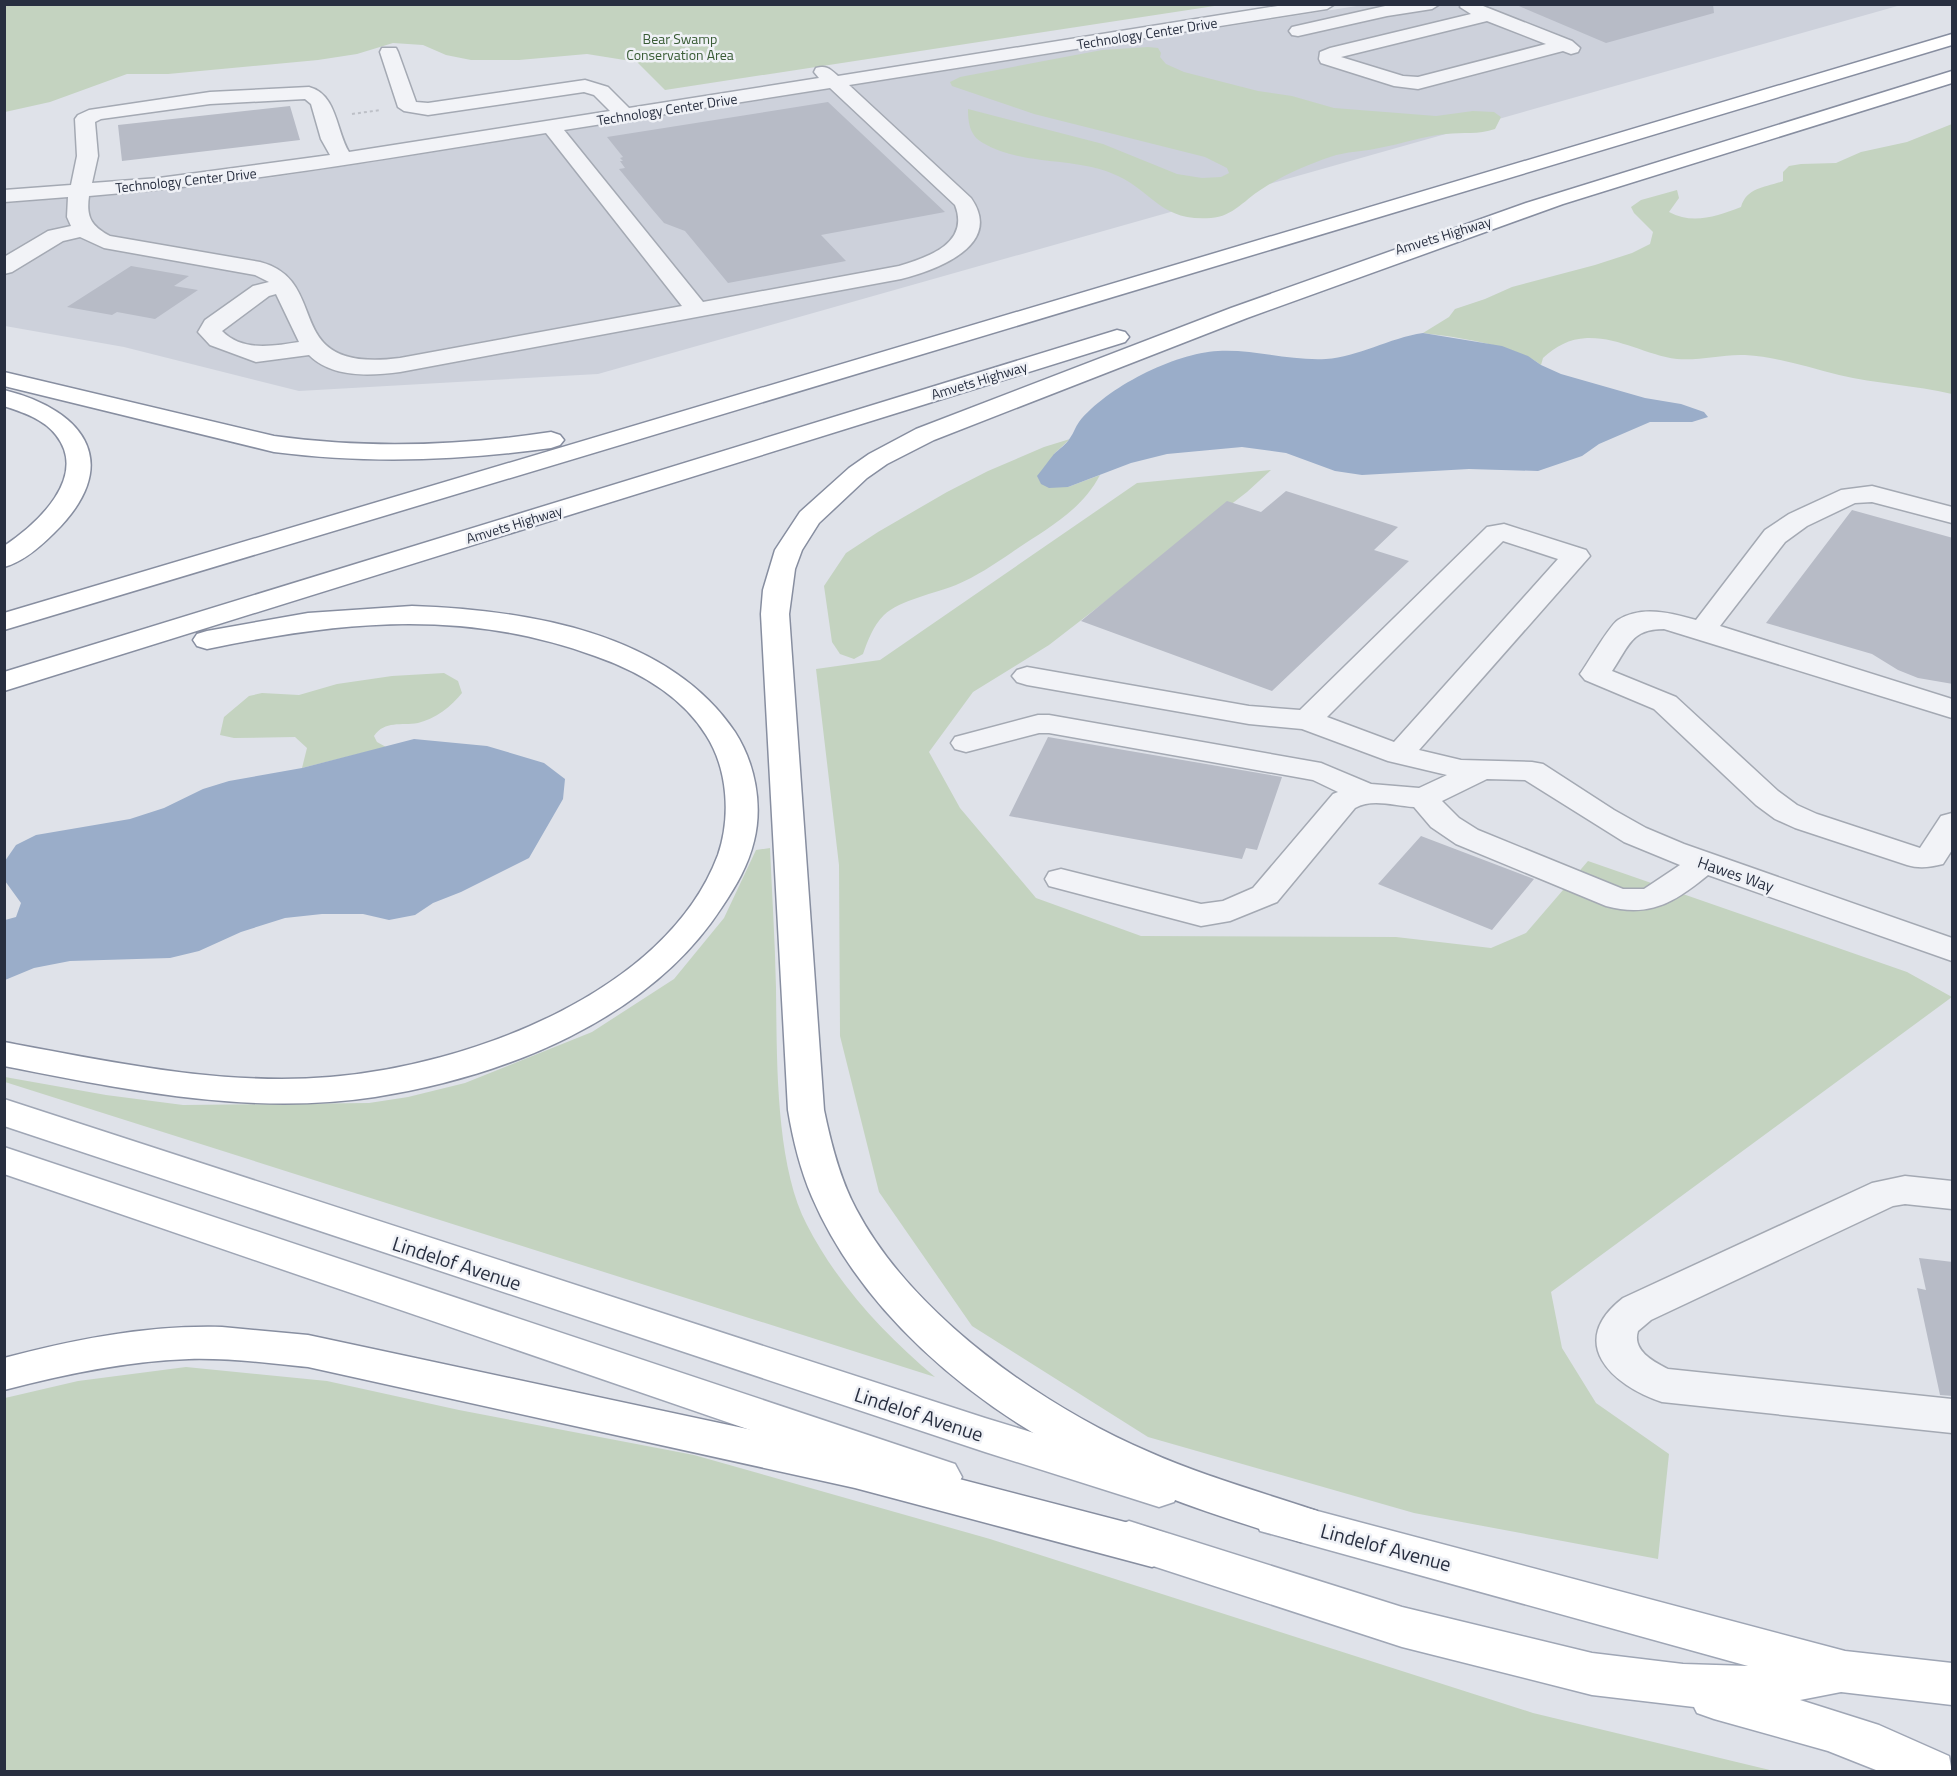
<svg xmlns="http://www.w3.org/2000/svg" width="1957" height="1776" font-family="'Titillium Web',sans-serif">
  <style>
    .built { fill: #cdd1db }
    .green { fill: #c4d3c0 }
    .water { fill: #9aadc9 }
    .building { fill: #b7bbc6 }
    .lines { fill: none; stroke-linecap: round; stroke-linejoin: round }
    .minor-casing { stroke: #a4a9b3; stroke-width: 3 }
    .major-casing { stroke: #9fa6b5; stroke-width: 3 }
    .highway-casing { stroke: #878ea0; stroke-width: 3 }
    .path { stroke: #bdc0c7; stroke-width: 2; stroke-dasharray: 3 3; stroke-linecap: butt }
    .minor { fill: #f2f3f7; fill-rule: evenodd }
    .major { fill: #fff; fill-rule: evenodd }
    .highway { fill: #fff; fill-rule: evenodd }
    .labels { text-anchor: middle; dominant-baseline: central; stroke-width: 5; stroke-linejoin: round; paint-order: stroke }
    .far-street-label { font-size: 14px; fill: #282f40; stroke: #eff1f6 }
    .far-park-label { font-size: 14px; fill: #395c35; stroke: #eff1f6 }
    .street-label { font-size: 16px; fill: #282f40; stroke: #eff1f6 }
    .near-street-label { font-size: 20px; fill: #282f40; stroke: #eff1f6 }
  </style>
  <rect width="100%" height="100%" fill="#dfe2e9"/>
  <path class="built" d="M1363,5H1901L598,374L299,391L124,347L5,326V203L126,194L275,177Z"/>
  <path class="green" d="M5,4H1221V5L665,90L637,62L587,54L519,60H471L446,55L423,45L393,43L357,54L318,60L168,74H127L50,102L5,112Z
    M1148,47L1158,48L1161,53L1160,57L1166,64L1184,72L1258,91L1292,96L1334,108L1436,116L1473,111L1494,112L1501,117L1495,129C1478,135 1463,132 1446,134C1423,136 1402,144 1379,148C1363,152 1347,151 1330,157C1309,164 1284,175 1265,187C1246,198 1233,217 1211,218C1158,222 1153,189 1111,173C1070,157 1023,166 983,143C970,136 968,123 968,109L1103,144L1177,174L1202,178L1221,177L1229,173L1227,168L1205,157L1034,114L952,86L950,82L960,77L1102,50Z
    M1952,124V394C1915,385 1876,384 1839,375C1807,367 1778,357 1745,355C1722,354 1700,361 1677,359C1646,355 1619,337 1587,338C1569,339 1556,346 1543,358L1541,365C1515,345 1456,337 1423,333L1449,317L1455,309L1485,299L1512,287L1595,265L1632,253L1650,244L1653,232L1634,213L1631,207L1641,200L1677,190L1679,198L1669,212C1693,225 1717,216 1741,207C1747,187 1765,188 1783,181V172L1789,166L1801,164L1836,163L1861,152L1907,142Z
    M1070,439L1054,454L1068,487L1100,475C1081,512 1044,530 1011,553C993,565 977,576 956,585C936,593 900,600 884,615C873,626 868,640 863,654L854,659L840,654L832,642L824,586L846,553L878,532L947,492L988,471L1044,447Z
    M1271,470L1247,492L1049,645L973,692L929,752L960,808L1036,898L1141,936L1396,937L1491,948L1526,933L1588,861L1907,972L1952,997L1551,1292L1562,1348L1596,1403L1669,1454L1658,1559L1414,1513L1148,1437L972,1326L879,1192L840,1036L839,865L816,669L880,660L1137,483Z
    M444,673L458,681L462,693C452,706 435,719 418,723C401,726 385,720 374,736L377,742L386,747L302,768L307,748L295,737L234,738L220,735L224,717L249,696L262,693L299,695L337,684L392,676Z
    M770,848C772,894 775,941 776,988C777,1057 775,1164 807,1225C838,1285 884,1334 935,1377L5,1082V1077L106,1095L183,1105L369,1103L408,1097L465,1083L592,1032L674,979L724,918L756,850Z
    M186,1367L327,1381L459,1410L694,1455L990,1539L1533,1713L1774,1771H5V1398L78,1381Z"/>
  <path class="water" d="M1423,333L1502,346L1528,356L1541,365L1561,374L1645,398L1681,404L1704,412L1708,417L1692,422H1650L1599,444L1582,456L1538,471L1469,469L1362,475L1335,471L1286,453L1242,447L1167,454L1131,463L1068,487L1049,488L1041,484L1037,476C1043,469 1048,461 1054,454C1059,449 1066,445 1070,438C1074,433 1075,427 1079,422C1106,388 1174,353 1218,351C1254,349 1290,361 1326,359C1358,357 1389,338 1423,333Z
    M414,739L487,746L544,763L565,779L563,799L529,858L461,892L433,903L415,915L389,920L363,914H322L285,918L241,932L199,951L170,958L70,961L34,968L5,980V920L16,917L21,903L5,881V861L16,845L36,835L130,819L164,808L203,789L229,781L302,768Z"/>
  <path class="building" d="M1514,4H1713L1714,13L1606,43Z
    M828,102L945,212L821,235L846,261L728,283L685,231L664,223L652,209L619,169L625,168L620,161H623L620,158L623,157L607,137Z
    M290,106L300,140L122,161L118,125Z
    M131,266L189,276L174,286L198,290L155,319L117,312L112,315L67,307Z
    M1286,491L1398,527L1374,550L1409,561L1272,691L1081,621L1227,501L1261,512Z
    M1852,510L1953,538V684L1918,678L1898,670L1872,654L1766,623Z
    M1048,737L1282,777L1257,850L1246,848L1242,859L1009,816Z
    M1421,836L1534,879L1492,930L1378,884Z
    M1919,1258L1953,1262V1396L1940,1395L1917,1288L1926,1290Z"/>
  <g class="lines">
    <defs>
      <path id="minor" d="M1290,4H1335L1327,9L849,85L971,198C1004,245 937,270 901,279L400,372C370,376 332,378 309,355L256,362L210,345L198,332L205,320L253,286L269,282L255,275L104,248L80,237L63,241L12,272L4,274V257L48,231L71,226L67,217L68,197L4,202V190L71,185L77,156L75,119L78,115L89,110L210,92L309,87C337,94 336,131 349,152L610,111L594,95L584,92L428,115L404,111L398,107L380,52L382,48H396L398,52L416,102L428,103L585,80L608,87L629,108L819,78L814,72L816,68C827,65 830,69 838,76ZM830,88L955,205C970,243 929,257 899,266L703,302L564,130ZM305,99L311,104L321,139L330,155L159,178L92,183L98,156L95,122L101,119L210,104ZM546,133L682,306L400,358C277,374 334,281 260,262L110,236C91,226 86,217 89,196C243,184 394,157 546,133ZM276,294L299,342C273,346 243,352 222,331L269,296Z
        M1394,4H1440L1432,9L1387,16L1298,36L1292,35L1289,31L1292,27Z
        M1462,4H1478L1572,41L1580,48L1578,52L1571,54L1563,51L1418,89L1394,86L1321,63L1319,59L1320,52L1330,48L1471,14L1460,7ZM1487,21L1546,44L1418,77L1403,76L1341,57Z
        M1872,486L1952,507V523L1872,502L1855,503L1807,526L1785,542L1720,626L1952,699V718L1664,629C1631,629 1629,646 1612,671L1676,697L1778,791L1797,805L1817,814L1920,848L1941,816L1952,813V850L1943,864C1930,867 1920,869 1907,865L1795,828L1775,819L1756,805L1654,709L1585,680L1580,674C1588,663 1609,626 1618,620C1642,605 1671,613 1696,620L1765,530L1789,514L1841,490Z
        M1504,524L1586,550L1590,556L1419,750L1461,760L1532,762L1543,764L1614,810L1646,828L1684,844L1952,938V961L1708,875C1675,902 1650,918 1606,906L1456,844L1431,827L1414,807C1394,806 1373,798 1355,808L1277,902L1230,921L1201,926L1049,886L1045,879L1049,872L1061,869L1201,904L1223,901L1253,888L1333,794L1338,792L1313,780L1049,733H1039L966,752L955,749L951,743L955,737L1038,715H1049L1321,763L1371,784L1419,788L1447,775L1388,761L1302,729L1249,724L1027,685L1017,682L1012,676L1017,670L1027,667L1249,706L1300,710L1487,527ZM1503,541L1558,559L1394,742L1327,717ZM1487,779L1525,780L1624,842L1680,865L1644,889H1623L1478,830L1459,818L1442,801Z
        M1905,1176L1952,1181V1209L1905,1204L1893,1206L1651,1320L1638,1331C1632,1350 1652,1361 1668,1369L1952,1399V1433L1662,1402C1611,1385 1566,1342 1623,1298L1872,1183Z"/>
      <path id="major" d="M4,1099L985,1418L1159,1471L1174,1476L1181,1489L1174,1502L1159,1507L985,1452L4,1126Z
        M4,1147L955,1464L962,1477L955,1490L940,1495L4,1174Z
        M1276,1500L1845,1651L1952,1663V1705L1841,1692L1800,1700L1879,1725L1949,1756L1952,1772H1881L1828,1751L1714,1719L1697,1713L1694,1707L1592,1695L1402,1647L1113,1553L1107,1540L1113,1527L1129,1521L1402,1607L1592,1653L1683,1664L1748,1666L1260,1531L1254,1518L1260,1505Z"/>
      <path id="highway" d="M1952,34V45L4,630V613Z
        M1952,71V83L1563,204L1247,318L934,440L887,464L867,478L819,523L802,550L795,569L789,614L824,1110C831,1144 840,1179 856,1209C912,1315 1042,1406 1149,1452C1203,1476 1261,1492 1317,1511L1323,1524L1317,1537L1301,1542C1225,1518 1147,1494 1076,1457C968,1401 861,1311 812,1197C800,1169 793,1140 788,1110L761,614L763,590L775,550L800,512L849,468L869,454L916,429L1231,308L1526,203Z
        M1117,330L1125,332L1129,337L1125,342L4,691V672Z
        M4,372L274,436C368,449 458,446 551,432L560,435L564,440L560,445L551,448C458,461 368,464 274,452L4,386Z
        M4,390C88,411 123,466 54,533C40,547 23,562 4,567V546C37,524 89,477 56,435C44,419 22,412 4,406Z
        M412,606C524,610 667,631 735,732C755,763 763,805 754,841C748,866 736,886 722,907C649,1020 503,1077 375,1097C250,1116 127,1090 4,1066V1042C111,1062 221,1086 330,1077C466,1066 666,994 718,855C731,817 728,769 706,735C682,696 638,671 595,656C463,608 342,621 207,649L197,646L193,640L197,634L207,631L308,613Z
        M222,1327L308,1335L855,1452L1152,1529L1168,1535L1174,1548L1168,1561L1152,1567L855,1488L308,1367C269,1363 229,1358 189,1359C127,1361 65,1374 4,1390V1358C76,1339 148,1325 222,1327Z"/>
    </defs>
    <use href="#minor" class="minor-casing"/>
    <use href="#major" class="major-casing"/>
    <use href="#highway" class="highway-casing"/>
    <path class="path" d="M352,114L381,110"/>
    <use href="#minor" class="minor"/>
    <use href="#major" class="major"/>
    <use href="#highway" class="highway"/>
  </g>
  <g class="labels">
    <g class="far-street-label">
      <text transform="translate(1147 33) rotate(-9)">Technology Center Drive</text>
      <text transform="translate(667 109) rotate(-9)">Technology Center Drive</text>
      <text transform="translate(186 180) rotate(-6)">Technology Center Drive</text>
      <text transform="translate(1443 235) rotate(-17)">Amvets Highway</text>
      <text transform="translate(979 380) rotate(-17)">Amvets Highway</text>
      <text transform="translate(514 524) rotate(-17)">Amvets Highway</text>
    </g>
    <g class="far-park-label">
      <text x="680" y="38">Bear Swamp<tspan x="680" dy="16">Conservation Area</tspan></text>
    </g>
    <g class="street-label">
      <text transform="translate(1736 874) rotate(19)">Hawes Way</text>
    </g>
    <g class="near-street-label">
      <text transform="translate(457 1263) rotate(18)">Lindelof Avenue</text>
      <text transform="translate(919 1414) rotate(18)">Lindelof Avenue</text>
      <text transform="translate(1386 1547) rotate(15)">Lindelof Avenue</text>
    </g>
  </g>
  <rect width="1957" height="1776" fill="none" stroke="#282f40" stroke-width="12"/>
</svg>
